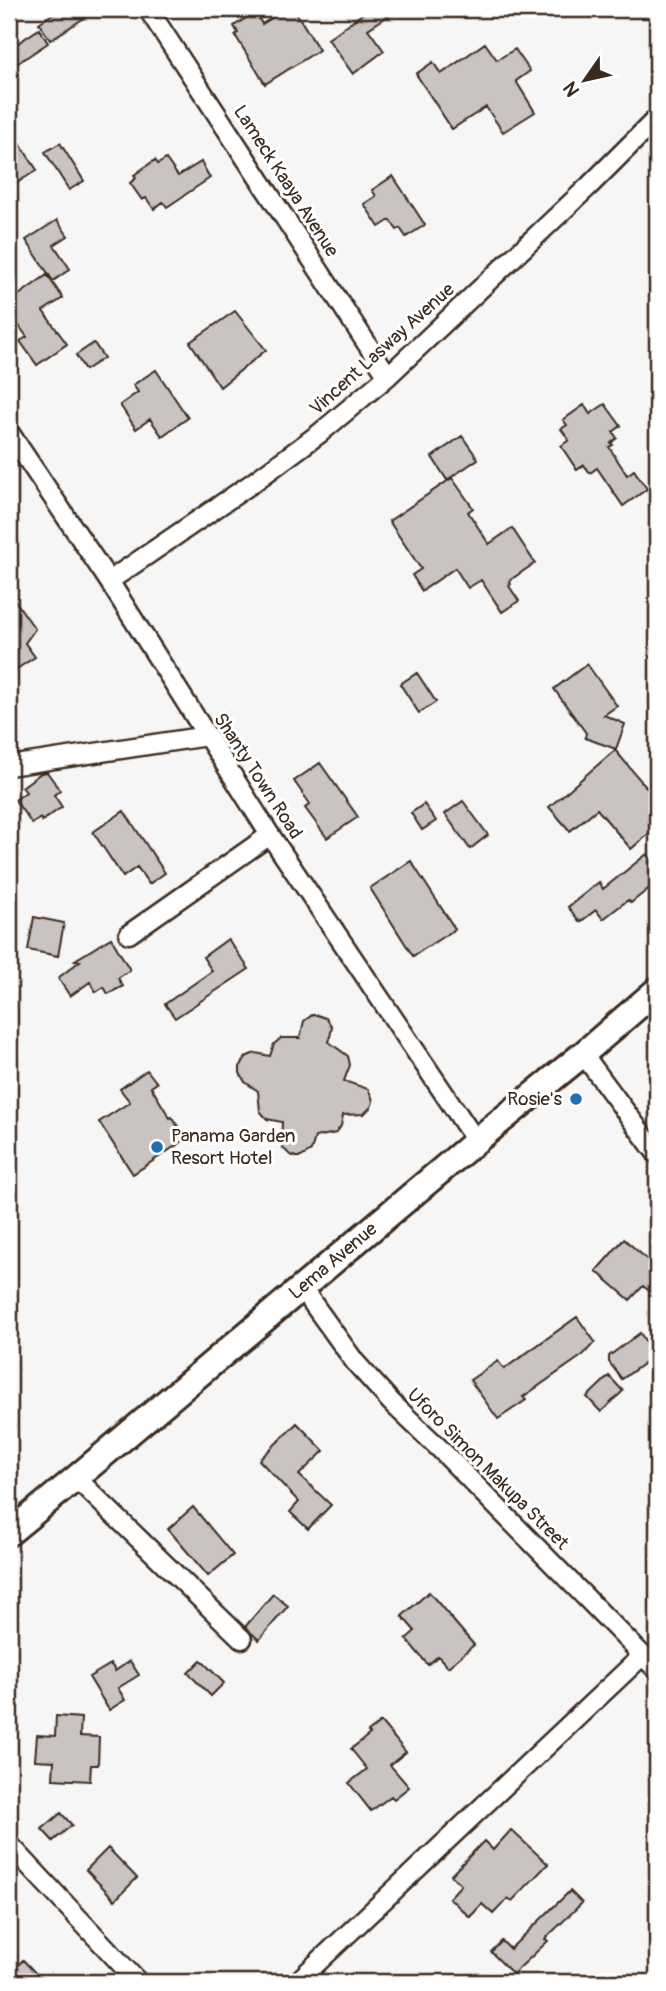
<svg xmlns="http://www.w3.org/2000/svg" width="666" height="1991" font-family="Pangolin,sans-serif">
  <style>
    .building { fill: #c9c3c1; stroke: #3b2a1e; stroke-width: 2 }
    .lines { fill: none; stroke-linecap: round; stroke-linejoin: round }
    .minor-casing { stroke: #3b2a1e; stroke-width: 23 }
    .secondary-casing { stroke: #3b2a1e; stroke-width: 30 }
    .minor { stroke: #fff; stroke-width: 18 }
    .secondary { stroke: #fff; stroke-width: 24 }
    .poi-dot { fill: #1f6fb2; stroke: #fff; stroke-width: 2.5 }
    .labels { text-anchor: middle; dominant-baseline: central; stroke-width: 6; stroke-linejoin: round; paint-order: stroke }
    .street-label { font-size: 19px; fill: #3b2a1e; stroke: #fff }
    .poi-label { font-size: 19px; fill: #3b2a1e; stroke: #fff; text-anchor: end }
  </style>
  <rect width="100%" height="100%" fill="#f7f6f6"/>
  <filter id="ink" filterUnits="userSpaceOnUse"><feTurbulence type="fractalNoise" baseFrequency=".0143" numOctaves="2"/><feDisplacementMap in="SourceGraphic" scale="14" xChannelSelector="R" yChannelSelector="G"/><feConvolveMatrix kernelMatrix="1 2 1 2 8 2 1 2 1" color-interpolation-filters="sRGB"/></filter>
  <g filter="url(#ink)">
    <path class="building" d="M60,9H98L50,40L39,23Z
      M286,9H294L319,50L265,84L235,35L238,33L234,26L255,12L262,24Z
      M369,9H399L368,29L384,51L353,74L328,39Z
      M39,29L48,43L9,69V49Z
      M485,43L497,60L515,49L530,71L516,81L535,112L503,132L486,107L452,129L416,74L433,62L441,74Z
      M9,127L37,170L9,188Z
      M60,143L84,181L69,190L45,152Z
      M166,159L178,176L201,162L210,178L167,207L163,202L154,209L146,198L142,200L130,183L136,178L134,175L155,160L158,164Z
      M393,176L425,225L406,237L400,228L397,230L390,220L379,227L364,204L376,196L372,190Z
      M57,220L68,236L54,245L70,269L53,281L26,240Z
      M47,275L63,298L43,311L67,344L37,365L20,341L27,337L9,312V302Z
      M235,311L266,350L220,387L190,342Z
      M94,343L104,358L85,370L76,355Z
      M156,370L188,418L162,436L150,419L136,429L120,405L138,392L133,385Z
      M605,404L621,426L613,432L617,438L611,443L613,445L609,447L627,475L634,470L647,489L623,506L597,468L590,473L584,465L577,470L561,446L569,440L561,429L567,425L563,420L584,405L590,414Z
      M462,436L478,459L447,480L432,457Z
      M452,478L473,508L468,512L489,544L512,528L535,563L509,581L511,584L509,586L519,601L502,612L481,580L468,588L455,568L422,591L412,575L421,569L389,521Z
      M9,592L35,629L25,643L35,657L9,674Z
      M587,664L617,706L604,715L625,724L616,749L585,738L586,733L554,689Z
      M417,673L436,702L419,713L400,684Z
      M615,750L657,800V827L631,849L597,809L570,831L549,807Z
      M320,763L358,817L327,838L305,808L310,804L294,781Z
      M47,772L60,790L54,795L62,807L42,821L40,818L32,824L15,800L26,792L22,787L41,773Z
      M463,801L488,835L470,849L445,814Z
      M424,804L436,821L422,830L411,813Z
      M124,811L165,873L149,884L137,867L123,877L93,832Z
      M647,854L657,868V882L631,903L628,900L603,919L596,910L580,922L568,907L599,882L603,889Z
      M411,861L455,929L413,956L370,888Z
      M34,917L64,923L58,956L28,950Z
      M111,938L130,970L118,978L123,986L108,994L104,987L96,992L90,982L70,996L58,978L80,961L75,960Z
      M228,939L249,969L175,1018L165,1004L212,971L203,957Z
      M312,1015H317L326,1018L332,1027L329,1042L348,1056L350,1065L344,1081L368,1089L372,1097L373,1102L371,1107L364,1114L343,1115L341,1126L336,1133L315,1137L311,1151L301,1157H296L290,1155L283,1148L281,1142L282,1122L267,1119L260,1111L258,1091L245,1082L240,1073V1067L246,1057L250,1055L256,1053L270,1056L274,1044L281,1038H300L304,1021Z
      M147,1070L157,1083L151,1087L170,1118L172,1117L186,1139L133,1174L99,1122L130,1102L120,1089Z
      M624,1239L657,1268V1297L643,1286L630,1300L596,1271Z
      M577,1317L595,1342L583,1355L523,1397L526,1400L498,1419L470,1380L498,1361L504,1369Z
      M640,1333L646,1342L657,1334V1354L622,1379L609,1362V1356Z
      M609,1376L623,1391L601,1412L587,1397Z
      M297,1423L324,1451L299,1475L331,1505L308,1529L290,1512L299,1502L259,1460Z
      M193,1507L233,1555L208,1576L168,1529Z
      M429,1592L474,1645L448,1667L438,1656L428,1665L406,1639L415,1631L402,1616Z
      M273,1594L288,1606L259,1640L245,1627Z
      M201,1660L224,1683L211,1696L188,1673Z
      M130,1661L139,1675L118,1688L125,1700L109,1710L89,1677L111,1664L115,1671Z
      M56,1716L81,1718L80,1736L99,1737L98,1765H91L90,1781L53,1779L54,1761L35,1760L37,1735L55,1736Z
      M381,1722L406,1752L390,1765L409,1787L394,1799L391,1796L371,1811L349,1783L367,1769L351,1749L370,1734L368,1732Z
      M61,1813L72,1825L53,1841L42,1829Z
      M511,1830L548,1864L512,1901L508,1898L493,1914L482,1904L470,1917L449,1898L461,1885L451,1875L484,1841L493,1850Z
      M108,1848L137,1878L115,1900L86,1870Z
      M570,1891L582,1903L545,1939L548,1941L513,1974L491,1952L502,1941L510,1949Z
      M23,1960L44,1982H9V1974Z"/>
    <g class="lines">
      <defs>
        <path id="minor" d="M148,9L388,376
          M9,432L109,581L270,835L476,1141
          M109,581L251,484L320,433L388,376L589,186L657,118
          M9,766L207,736
          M129,934L270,835
          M583,1054L657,1154
          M301,1287L355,1362L392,1403L440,1449L657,1670
          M76,1478L242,1639
          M9,1844L138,1982
          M297,1982L643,1655"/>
        <path id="secondary" d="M9,1533L76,1478L476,1141L583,1054L657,990"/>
      </defs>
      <use href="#minor" class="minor-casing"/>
      <use href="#secondary" class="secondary-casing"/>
      <use href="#minor" class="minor"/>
      <use href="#secondary" class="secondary"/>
    </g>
  </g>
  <g class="poi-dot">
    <circle cx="576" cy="1099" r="7"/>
    <circle cx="157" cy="1147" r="7"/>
  </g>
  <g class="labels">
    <g class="street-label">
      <text transform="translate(286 181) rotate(57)">Lameck Kaaya Avenue</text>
      <text transform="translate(382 349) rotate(-42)">Vincent Lasway Avenue</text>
      <text transform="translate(258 776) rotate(57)">Shanty Town Road</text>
      <text transform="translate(333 1261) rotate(-40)">Lema Avenue</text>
      <text transform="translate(488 1469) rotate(45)">Uforo Simon Makupa Street</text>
    </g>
    <g class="poi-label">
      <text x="562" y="1099">Rosie's</text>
      <text x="171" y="1136" text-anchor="start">Panama Garden<tspan x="171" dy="22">Resort Hotel</tspan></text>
    </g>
  </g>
  <rect width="666" height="1991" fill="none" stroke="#fff" stroke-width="35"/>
  <rect x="18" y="18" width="631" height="1956" fill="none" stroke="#3b2a1e" stroke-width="2.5" filter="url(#ink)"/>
  <g transform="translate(585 80) rotate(236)" stroke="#ffffff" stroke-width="5" paint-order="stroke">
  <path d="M0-5L12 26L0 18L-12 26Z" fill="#3b2a1e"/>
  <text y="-10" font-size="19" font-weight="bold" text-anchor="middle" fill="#3b2a1e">N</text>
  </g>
</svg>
